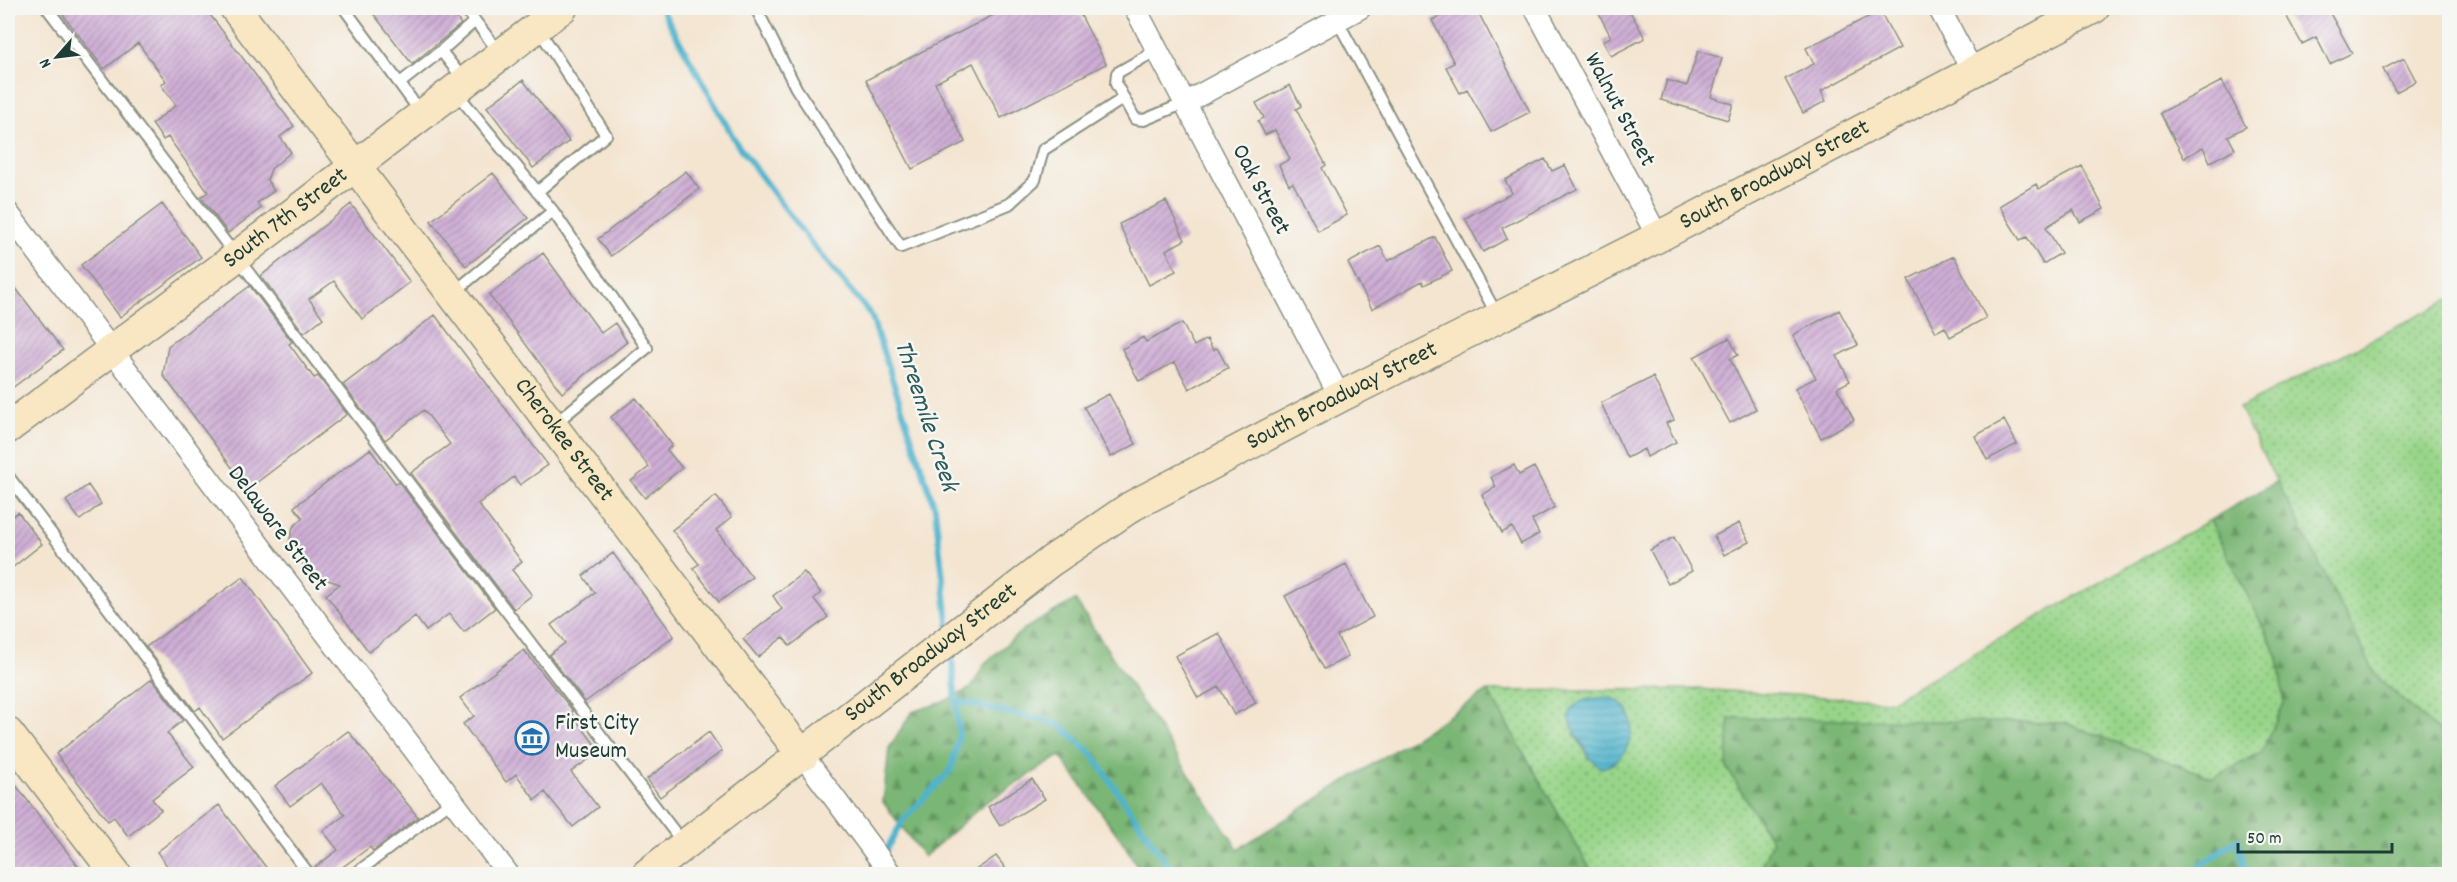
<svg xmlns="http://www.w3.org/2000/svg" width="2457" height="882" font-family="Dekko,sans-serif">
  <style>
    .grass { fill: url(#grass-dots); stroke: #5c895e; stroke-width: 1.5; fill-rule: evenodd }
    .forest { fill: url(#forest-firs); stroke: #4c7a54; stroke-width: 1.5 }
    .water { fill: url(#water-rules); stroke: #377880; stroke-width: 1.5 }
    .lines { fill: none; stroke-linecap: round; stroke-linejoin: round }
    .stream { stroke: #4fb4cd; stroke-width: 6 }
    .building { fill: url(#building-hatch) }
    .lane-casing { stroke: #8a9182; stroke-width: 14 }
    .street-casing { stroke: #8a9182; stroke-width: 24 }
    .secondary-casing { stroke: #8a9182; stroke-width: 33 }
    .lane { stroke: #fff; stroke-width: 10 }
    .street { stroke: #fff; stroke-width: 21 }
    .secondary { stroke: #f9e7c3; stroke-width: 30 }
    .labels { text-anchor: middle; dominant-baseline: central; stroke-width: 5; stroke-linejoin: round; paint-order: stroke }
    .street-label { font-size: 24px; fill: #1f3d34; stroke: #f6f6f2 }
    .poi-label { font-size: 24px; fill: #1f3d34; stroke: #f6f6f2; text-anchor: start }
    .water-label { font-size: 26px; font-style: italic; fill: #2b5b5a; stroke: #f6f6f2 }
  </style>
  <defs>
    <pattern id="grass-dots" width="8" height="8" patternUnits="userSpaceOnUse" patternTransform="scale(1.5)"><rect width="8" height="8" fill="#98d589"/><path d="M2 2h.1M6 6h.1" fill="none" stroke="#7bae71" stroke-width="1.8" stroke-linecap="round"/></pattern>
    <pattern id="forest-firs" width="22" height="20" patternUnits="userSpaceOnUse" patternTransform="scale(1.5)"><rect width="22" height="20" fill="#7ab675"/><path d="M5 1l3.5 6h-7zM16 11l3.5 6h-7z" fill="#639561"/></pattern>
    <pattern id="water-rules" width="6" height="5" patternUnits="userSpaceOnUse" patternTransform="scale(1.5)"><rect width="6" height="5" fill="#4fb4cd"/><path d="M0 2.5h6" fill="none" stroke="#4194a7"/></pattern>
    <pattern id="building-hatch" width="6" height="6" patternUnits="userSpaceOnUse" patternTransform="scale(1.5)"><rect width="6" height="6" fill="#cfaed6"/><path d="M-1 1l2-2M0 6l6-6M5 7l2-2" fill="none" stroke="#a78fae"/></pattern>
  </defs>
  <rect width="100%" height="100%" fill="#f6f6f2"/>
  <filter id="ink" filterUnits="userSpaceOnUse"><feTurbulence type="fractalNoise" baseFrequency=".0167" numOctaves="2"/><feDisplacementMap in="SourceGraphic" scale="12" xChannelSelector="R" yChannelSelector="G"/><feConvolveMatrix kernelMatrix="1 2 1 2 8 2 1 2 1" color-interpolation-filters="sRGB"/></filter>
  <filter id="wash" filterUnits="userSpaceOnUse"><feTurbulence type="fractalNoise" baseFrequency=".008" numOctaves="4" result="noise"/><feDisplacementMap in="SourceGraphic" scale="24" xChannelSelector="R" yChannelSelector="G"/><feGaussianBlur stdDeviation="1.35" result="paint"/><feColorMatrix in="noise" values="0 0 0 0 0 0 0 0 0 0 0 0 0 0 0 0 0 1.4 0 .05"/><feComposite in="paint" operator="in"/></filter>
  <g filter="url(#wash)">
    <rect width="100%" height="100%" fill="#f4e5d1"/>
    <path class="grass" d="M2449,300V737L2432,726L2377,677L2239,408Z
      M2210,520L2278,657L2284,704L2261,753L2213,778L2064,723L1836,721L1727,768L1772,841L1758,874H1593L1488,691L1698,689L1890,701ZM1609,697C1643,707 1634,745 1613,764L1590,759L1574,734Z"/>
    <path class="forest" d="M2277,481L2377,677L2432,726L2449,737V874H1758L1772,841L1727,768L1729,718L2064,723L2213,778L2261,753L2284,704L2278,657L2210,520Z
      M1075,600L1238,849L1488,691L1593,874H1142L1122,841L1060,756L985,803L924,857L883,802L889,748L912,712L943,702L971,688L985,663L1024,629Z"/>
    <path class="water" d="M1609,697C1646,708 1634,762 1601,768C1590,762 1587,751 1581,742C1557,708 1574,699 1609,697Z"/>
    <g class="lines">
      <path class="stream" d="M661,8L737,144L808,239L871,315L935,508L949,630
        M957,701L1059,724L1092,754L1174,874
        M883,856L903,820L951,770L959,735L951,649
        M2188,874L2238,839L2246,874"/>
    </g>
    <g id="blocks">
      <path class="building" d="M58,8H205L294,126L280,137L291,152L271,169L267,180L274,191L257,203L261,208L228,233L201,197L208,192L168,137L163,140L152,124L176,105L161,85L166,81L138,43L104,69Z
        M369,8H449L461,24L412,64Z
        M1007,8H1077L1106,64L1001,118L973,63L935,83L965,142L912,169L866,80Z
        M1456,8H1476L1530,112L1491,132L1467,89L1460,93L1446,67L1454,63L1432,20Z
        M1596,8H1628L1645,38L1611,56L1603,41L1611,37Z
        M2282,8H2327L2352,53L2330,64L2316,37L2302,44Z
        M1880,11L1900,48L1821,91L1826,101L1803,113L1785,79L1814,64L1806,48Z
        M1698,51L1722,58L1711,97L1733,104L1728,120L1661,100L1667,80L1687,86Z
        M2404,58L2416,81L2396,92L2383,69Z
        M523,80L569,141L533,168L487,107Z
        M2222,81L2246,127L2228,136L2235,149L2210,162L2203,147L2184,158L2160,113Z
        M1290,85L1301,106L1296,109L1326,165L1322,168L1347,215L1318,231L1293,183L1289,185L1279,165L1290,159L1275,130L1265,135L1258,121L1264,118L1256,103Z
        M1545,159L1552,171L1565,165L1577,189L1502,228L1507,239L1483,252L1465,218L1512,193L1505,180Z
        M2082,166L2104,209L2080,222L2073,210L2046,227L2061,253L2043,264L2027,237L2020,240L1999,206L2036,184L2039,189Z
        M686,171L699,189L611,256L598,239Z
        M493,173L528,218L466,266L431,221Z
        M1166,201L1185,240L1166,250L1176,271L1149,285L1119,224Z
        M162,204L201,257L120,317L81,265Z
        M351,204L410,282L362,319L334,281L309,299L323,318L304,333L261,276Z
        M1435,237L1452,271L1424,285L1422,281L1372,309L1348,263L1380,246L1388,261Z
        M543,253L601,333L615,323L627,342L562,393L489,295Z
        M1954,256L1986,318L1950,337L1945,327L1936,332L1908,279Z
        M8,278L63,350L8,391Z
        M250,286L292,342L289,344L314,378L318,376L347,414L248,489L163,375L168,346Z
        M1839,310L1858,345L1837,356L1850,381L1837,388L1854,420L1821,438L1795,388L1816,378L1793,335Z
        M435,315L548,465L520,485L514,477L478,504L522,562L512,570L532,595L514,609L411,473L450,444L424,410L385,440L343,385Z
        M1182,323L1194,346L1207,339L1213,350L1217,348L1228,368L1189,389L1175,362L1139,381L1122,349L1143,337L1146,342Z
        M1729,338L1738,355L1730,359L1756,409L1730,423L1694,357Z
        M1653,377L1674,420L1666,423L1676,442L1647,457L1644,449L1627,458L1601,403Z
        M1109,394L1136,444L1111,457L1084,407Z
        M636,398L672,445L667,450L682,468L645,498L631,481L649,467L611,417Z
        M2004,420L2017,444L1987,460L1975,436Z
        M370,449L396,484L399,482L495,608L464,632L449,614L426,631L415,616L369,652L326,595L340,584L312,575L289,543L293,527L303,518L294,507Z
        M1514,465L1519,475L1534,467L1555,507L1532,520L1539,534L1521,544L1512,527L1502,533L1482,495L1496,487L1491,477Z
        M88,485L101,504L80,520L66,501Z
        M716,496L732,517L716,530L752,577L719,602L693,568L699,564L672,530Z
        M18,512L42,544L8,571V520Z
        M1739,523L1749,542L1724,555L1714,536Z
        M1674,537L1692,571L1668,584L1650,550Z
        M613,553L674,636L585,702L549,655L565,643L551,625L595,593L583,576Z
        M1346,564L1373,617L1337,636L1348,657L1324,669L1285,596Z
        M804,572L821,593L814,599L828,617L790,646L783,637L758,657L743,639L782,609L773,596Z
        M243,577L312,673L222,738L200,707L195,711L146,647Z
        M1219,633L1256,703L1234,715L1219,687L1198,698L1175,656Z
        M524,650L573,711L571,713L600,751L571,772L598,807L573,827L545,792L535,800L516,774L506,782L463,724L474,716L460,698Z
        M152,679L183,720L167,733L194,767L152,799L161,810L128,836L114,817L108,821L56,754Z
        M348,731L418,817L373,851L370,847L333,874H316L314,868L338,850L323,831L345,815L321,783L290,806L275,786Z
        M709,732L722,751L660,797L647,779Z
        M8,775L84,874H8Z
        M1032,779L1045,799L1000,826L988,807Z
        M219,805L271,874H173L157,852Z
        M996,856L1010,874H970Z"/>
    </g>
  </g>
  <g filter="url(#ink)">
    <use href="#blocks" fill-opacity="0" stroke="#8a9182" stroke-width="1.5"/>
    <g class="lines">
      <defs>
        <path id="lane" d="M47,8L683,843
          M344,8L422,114
          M465,8L499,52
          M756,8L796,88L901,247L1009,204L1035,180L1043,150L1124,98
          M1337,20L1497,315
          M1157,50L1117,73L1116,84L1135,119L1144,120L1185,103
          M441,51L475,21
          M400,83L441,51L464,80
          M537,192L606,135L538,28
          M453,293L553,211L455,91
          M553,425L647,348L553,211
          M8,476L309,874
          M355,874L451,801"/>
        <path id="street" d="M1135,8L1340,397
          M1535,8L1658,237
          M1939,8L1973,72
          M1185,103L1360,8
          M8,213L508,874
          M803,756L891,874"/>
        <g id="secondary">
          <path id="s1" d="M235,8L803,756"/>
          <path id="s2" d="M8,428L236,257L562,8"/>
          <path d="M8,733L116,874"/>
          <path id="s3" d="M647,874L1051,561L1132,506L1340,397L1658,237L2094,8"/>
        </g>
      </defs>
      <use href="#lane" class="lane-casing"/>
      <use href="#street" class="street-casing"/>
      <use href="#secondary" class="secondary-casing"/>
      <use href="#lane" class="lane"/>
      <use href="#street" class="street"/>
      <use href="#secondary" class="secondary"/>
    </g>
  </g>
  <defs>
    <symbol id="museum-ring" viewBox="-11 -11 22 22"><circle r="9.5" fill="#f6f6f2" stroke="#1f6fb2" stroke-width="1.5"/><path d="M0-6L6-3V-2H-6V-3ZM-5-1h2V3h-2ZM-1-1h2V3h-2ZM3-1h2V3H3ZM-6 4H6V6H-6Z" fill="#1f6fb2"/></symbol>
  </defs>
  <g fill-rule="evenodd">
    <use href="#museum-ring" x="513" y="719" width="38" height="38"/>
  </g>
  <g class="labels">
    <g class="street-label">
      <text transform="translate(1619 110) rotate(62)">Walnut Street</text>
      <text stroke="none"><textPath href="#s3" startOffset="1332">South Broadway Street</textPath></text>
      <text transform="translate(1260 190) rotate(62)">Oak Street</text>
      <text stroke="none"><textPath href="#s2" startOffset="348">South 7th Street</textPath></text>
      <text stroke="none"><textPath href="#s3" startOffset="846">South Broadway Street</textPath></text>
      <text stroke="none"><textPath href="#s1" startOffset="543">Cherokee Street</textPath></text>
      <text transform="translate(277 529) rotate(53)">Delaware Street</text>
      <text stroke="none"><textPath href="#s3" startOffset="360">South Broadway Street</textPath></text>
    </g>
    <g class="poi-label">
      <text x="555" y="724">First City<tspan x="555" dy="28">Museum</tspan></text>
    </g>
    <g class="water-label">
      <text transform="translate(925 416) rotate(72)">Threemile Creek</text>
    </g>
  </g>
  <rect width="2457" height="882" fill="none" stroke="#f6f6f2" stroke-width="30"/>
  <g transform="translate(57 57) rotate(242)" stroke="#f6f6f2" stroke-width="4.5" paint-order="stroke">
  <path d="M0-4.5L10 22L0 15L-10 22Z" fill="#1f3d34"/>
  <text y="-9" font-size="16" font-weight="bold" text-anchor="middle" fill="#1f3d34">N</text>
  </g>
  <path d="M2238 843v9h154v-9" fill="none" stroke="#1f3d34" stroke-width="3"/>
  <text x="2247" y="843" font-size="18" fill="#1f3d34" stroke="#f6f6f2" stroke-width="4.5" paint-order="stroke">50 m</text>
</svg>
